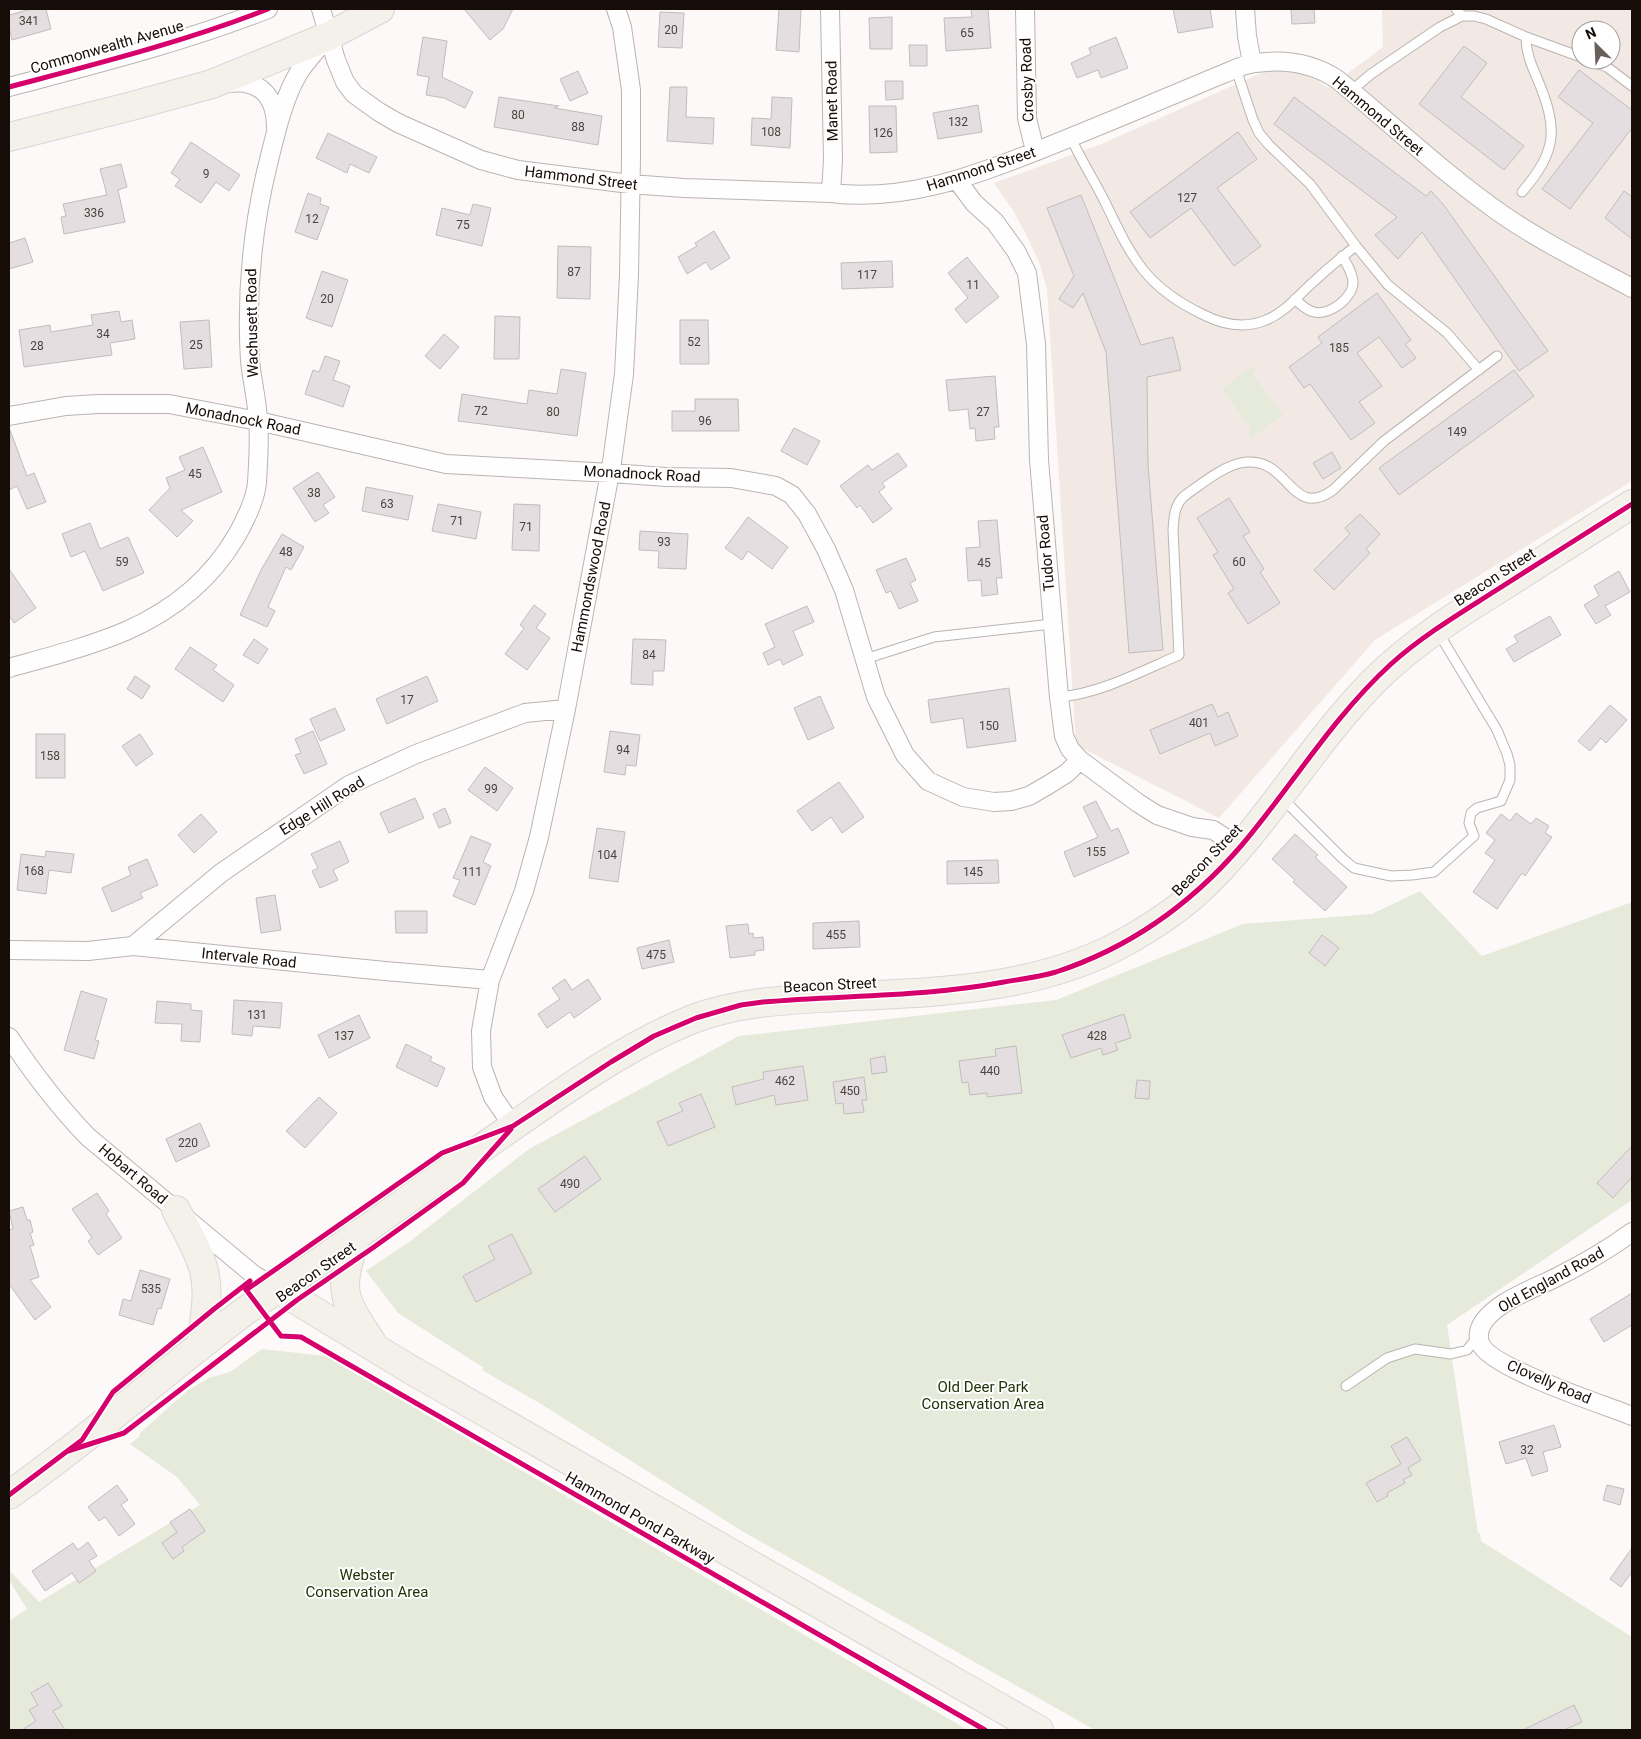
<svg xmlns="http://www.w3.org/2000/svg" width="1641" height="1739" font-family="Roboto,sans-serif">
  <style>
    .built { fill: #f2e9e5; fill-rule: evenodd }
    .green { fill: #e5eadb }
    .building { fill: #e5dee0; stroke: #c2bcbd }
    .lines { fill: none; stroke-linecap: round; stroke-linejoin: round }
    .service-casing { stroke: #bab4b1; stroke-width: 11 }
    .minor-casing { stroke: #bab4b1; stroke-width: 20 }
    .primary-casing { stroke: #d9d6d5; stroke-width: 30 }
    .service { stroke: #fffefe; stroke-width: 9 }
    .minor { stroke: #fffefe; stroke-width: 18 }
    .primary { stroke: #f4f0ea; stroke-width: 28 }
    .cycleway-casing { stroke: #fff; stroke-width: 8 }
    .cycleway { stroke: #d6006c; stroke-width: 5 }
    .labels { text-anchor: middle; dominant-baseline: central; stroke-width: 4; stroke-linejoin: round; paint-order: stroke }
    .number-label { font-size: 12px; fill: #4c4340 }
    .street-label { font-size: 15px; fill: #160c08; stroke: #fff }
    .park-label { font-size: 15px; fill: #233207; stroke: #fff }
  </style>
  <rect width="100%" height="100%" fill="#fcf9f8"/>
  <path class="built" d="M1382,9H1632V481L1375,640L1219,818L1076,745L1047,289L1040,265L1029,240L1014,212L994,183L1099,145L1266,71L1280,70L1305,73L1317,80L1328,88L1383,47ZM1581,30H1611V60H1581Z"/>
  <path class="green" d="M1253,366L1256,371L1252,374L1283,415L1252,438L1248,434L1252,430L1222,389Z
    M1420,891L1482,956L1632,902V1200L1447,1325L1478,1533H1480L1481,1541L1632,1637V1730H1095L742,1531L541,1404L482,1370L484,1368L398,1313L366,1271L409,1242L529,1149L739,1036L1056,1000L1243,924L1372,914Z
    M262,1349L325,1356L968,1730H9V1621L27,1609L9,1580V1570L39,1602L200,1505L177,1477L130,1444L140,1436L139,1434L187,1391L209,1378L230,1372Z"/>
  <path class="building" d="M31,9H46L51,29L12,40L9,27V15Z
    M464,9H513L503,29L490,40Z
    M779,9H801L799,52L776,50Z
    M971,9H988L991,48L946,51L944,18L972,17Z
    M1173,9H1210L1213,27L1178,33Z
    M1291,9H1314L1315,23L1292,24Z
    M660,12L684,13L682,48L658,47Z
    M892,17V49H870L869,18Z
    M423,37L447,41L442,77L473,92L465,108L444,98L426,95L429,77L417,75Z
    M1116,37L1128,68L1101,78L1098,70L1077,78L1071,63L1091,54L1089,48Z
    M909,45H927V66H910Z
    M1464,46L1487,63L1461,97L1524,146L1504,170L1419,104Z
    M1579,70L1632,110V128L1570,209L1542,189L1593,123L1558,97Z
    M578,71L588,93L570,101L560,79Z
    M885,81H903V99L886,100Z
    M670,87H687L686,117L714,118L713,144L667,141Z
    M499,97L559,106L554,108L602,116L598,145L494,127Z
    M772,97L792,98L790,148L751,145L752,118L771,119Z
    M1294,97L1426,196L1431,191L1443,204L1548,351L1519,371L1422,232L1398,259L1375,235L1397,217L1274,124Z
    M978,105L982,132L938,139L933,113Z
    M869,106H896L897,152L870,153Z
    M1238,132L1257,159L1217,188L1261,246L1234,266L1191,208L1150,238L1130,212Z
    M328,133L377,157L369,173L350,164L347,173L316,158Z
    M191,142L240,175L229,191L216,182L201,203L175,186L180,179L171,173Z
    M121,164L127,187L118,190L125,222L64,234L61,217L66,216L63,204L107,195L100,169Z
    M1624,191L1632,197V239L1605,218Z
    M308,193L321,198L320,204L329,207L317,240L295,232Z
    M1081,195L1141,345L1173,337L1181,370L1147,377L1148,465L1163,650L1129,653L1106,352L1083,293L1073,308L1059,299L1074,276L1047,208Z
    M473,204L491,208L482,246L436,235L442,208L470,215Z
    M714,231L730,258L711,270L706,262L687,274L678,257L697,246L695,243Z
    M25,238L33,262L9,269V243Z
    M558,246L591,247L590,299L557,298Z
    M967,257L999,297L966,323L955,309L968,298L948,273Z
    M892,261L893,287L842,289L841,263Z
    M322,271L348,280L332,327L306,318Z
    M1377,293L1411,340L1405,344L1416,358L1402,368L1379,337L1357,353L1382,386L1359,402L1375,423L1351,440L1310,384L1304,388L1289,367L1322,343L1318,337Z
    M119,311L121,322L132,320L135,339L110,343L112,355L24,367L19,330L50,325L51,332L93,325L91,315Z
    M495,316L520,317L519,359H494Z
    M209,320L212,367L184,369L180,322Z
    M680,320H708L709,364H680Z
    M444,334L459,347L440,369L425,356Z
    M325,356L340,361L333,380L350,386L343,407L305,394L313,370L319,372Z
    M561,369L586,373L577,436L458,421L462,394L527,404L529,390L557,394Z
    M1514,370L1534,396L1399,495L1379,468Z
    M995,376L999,427H994L995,439L976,441L975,428L970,429L968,409L949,411L946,380Z
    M695,399H738L739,431H672V411H695Z
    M794,428L820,441L807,465L781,451Z
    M10,430L27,476L34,473L46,502L27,509L17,486L9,490Z
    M203,447L222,492L181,510L193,521L177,537L149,510L170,488L166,478L185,470L179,457Z
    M1332,452L1341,468L1323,479L1313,463Z
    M898,453L907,466L882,483L885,487L879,492L892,509L873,523L860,505L857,508L840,486L868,465L872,470Z
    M318,472L335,497L323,505L329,513L315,522L293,488Z
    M366,487L413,496L408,520L362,511Z
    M1229,498L1250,532L1243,536L1264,569L1260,572L1280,603L1248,624L1228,593L1234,589L1213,555L1218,552L1197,518Z
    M438,504L481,512L476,539L432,531Z
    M514,504L540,505L539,551L512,550Z
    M1360,514L1380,534L1366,549L1370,553L1334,590L1314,570L1350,534L1345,528Z
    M748,517L788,547L772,569L748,551L742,560L725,548Z
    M997,520L1002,578H996L998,594L982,596L981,580L968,581L966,548L980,547L978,521Z
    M90,523L100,549L128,537L144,573L103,591L85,551L71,557L62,534Z
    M640,531L688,534L686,569L658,568L659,551L639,550Z
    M282,534L304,547L291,570L286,567L268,607L275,611L267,627L240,615L261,570Z
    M906,558L916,580L910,583L918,601L899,609L891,591L886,593L876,570Z
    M9,569L36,608L14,623L9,615Z
    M1619,571L1630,592L1605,606L1611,615L1596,624L1584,605L1599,596L1594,586Z
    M534,605L546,614L536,628L550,638L527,670L505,654L524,628L520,625Z
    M807,606L814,622L793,631L803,655L783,665L780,659L768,665L763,653L775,647L765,624Z
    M1550,616L1561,635L1514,662L1506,649L1518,642L1514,636Z
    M254,639L268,649L258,664L243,655Z
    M633,639L666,640L664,671H653V685L631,684Z
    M190,647L217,665L213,670L234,685L223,702L175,669Z
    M135,676L150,686L142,699L127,689Z
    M427,676L438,701L387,724L376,699Z
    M1009,688L1016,741L967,748L963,718L931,723L928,700Z
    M820,696L834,728L808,740L794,708Z
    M1212,704L1218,717L1228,712L1238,736L1215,746L1210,733L1160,754L1150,730Z
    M1610,705L1627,720L1606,743L1601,738L1590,751L1578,741Z
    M335,708L345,730L320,741L310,719Z
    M313,731L327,764L304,774L295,755L301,753L295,739Z
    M610,731L640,735L636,766L626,765L625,775L604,772Z
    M36,734H65V778H36Z
    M140,734L153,754L136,766L122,746Z
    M485,767L513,788L497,811L468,790Z
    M839,782L864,817L842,833L831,817L812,831L797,811Z
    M415,798L424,818L389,833L380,813Z
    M1096,801L1111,831L1118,828L1129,853L1074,877L1064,852L1098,837L1083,807Z
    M445,808L451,823L439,828L433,814Z
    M1516,813L1531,824L1536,818L1549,826L1545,833L1552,837L1525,876L1522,873L1497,909L1473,892L1495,860L1485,853L1495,840L1486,833L1501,814L1510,821Z
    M201,814L217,832L194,853L178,835Z
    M597,828L625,832L618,882L589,878Z
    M1295,834L1318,855L1315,857L1347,887L1325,911L1293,882L1295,880L1272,859Z
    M471,836L491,844L483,862L491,866L475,905L453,896L460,880L453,878Z
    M340,841L349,862L333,870L338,880L320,888L312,871L318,868L311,854Z
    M46,851L74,854L71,873L49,870L46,894L17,890L21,854L45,857Z
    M147,859L158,885L140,893L143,898L112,912L102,888L131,875L128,867Z
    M998,860L999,883L947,884V861Z
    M275,895L281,930L261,933L256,898Z
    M395,911H427V933H396Z
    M859,921L860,947L813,949V923Z
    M748,924L749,934L753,933V938L763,937L764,950L755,951V955L730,958L726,926Z
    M1322,935L1339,948L1325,966L1309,953Z
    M669,940L674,962L642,969L637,948Z
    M565,979L572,990L588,979L601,999L574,1018L570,1012L547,1028L538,1014L560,999L552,988Z
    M81,991L107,999L95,1040L99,1041L94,1059L64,1050Z
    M234,1000L282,1003L280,1028L253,1026L252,1036L232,1034Z
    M157,1001L191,1004V1010L202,1011L200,1042L181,1041L182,1024L155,1023Z
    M1124,1014L1131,1038L1115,1043L1118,1050L1103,1055L1101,1048L1071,1058L1062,1035Z
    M359,1015L370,1038L329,1058L318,1035Z
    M406,1044L432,1057L430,1061L445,1068L437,1087L396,1067Z
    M1016,1046L1022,1093L987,1097V1093L970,1095L968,1082L962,1083L959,1061L996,1056L995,1049Z
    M885,1056L887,1072L872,1074L870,1059Z
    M803,1066L808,1100L776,1105L774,1095L736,1105L732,1087L764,1079L763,1072Z
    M864,1077L867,1100H862L864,1112L844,1114L843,1103L836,1104L833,1082Z
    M1137,1080L1150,1081L1149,1099L1135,1098Z
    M701,1094L715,1127L668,1146L657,1122L683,1111L679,1103Z
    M319,1097L337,1113L305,1148L286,1131Z
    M200,1123L210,1146L176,1162L166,1139Z
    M1632,1146V1177L1613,1198L1597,1183Z
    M585,1156L601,1179L555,1212L538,1189Z
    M97,1193L109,1211L106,1214L122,1238L98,1255L88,1241L92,1238L72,1209Z
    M23,1207L27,1220H30L33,1232L30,1233L34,1245L30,1246L39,1277L30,1280L51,1307L35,1320L9,1284V1230L13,1229L9,1211Z
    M512,1234L532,1273L476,1302L463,1276L495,1259L488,1246Z
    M140,1270L170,1279L161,1309L158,1308L153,1325L119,1315L123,1299L131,1301Z
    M1632,1293V1325L1604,1342L1590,1319Z
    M1554,1425L1561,1447L1543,1452L1548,1471L1532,1476L1526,1458L1506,1464L1499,1442Z
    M1407,1437L1421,1460L1408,1468L1412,1475L1403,1480L1405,1483L1387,1493L1388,1496L1377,1502L1366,1483L1401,1464L1391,1446Z
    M117,1485L128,1500L121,1505L135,1524L119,1536L105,1517L99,1521L88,1507Z
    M1607,1485L1624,1489L1620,1505L1603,1500Z
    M190,1509L205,1531L182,1547L184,1551L173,1559L162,1543L177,1532L170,1522Z
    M88,1542L97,1556L89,1561L96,1571L79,1583L72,1573L45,1591L32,1571L73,1543L78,1550Z
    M1632,1548V1572L1621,1587L1610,1579Z
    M48,1683L62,1706L53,1711L65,1730H22L36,1721L29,1710L38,1705L31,1693Z
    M1574,1705L1582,1722L1564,1730H1523Z"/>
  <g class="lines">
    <defs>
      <path id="service" d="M1456,9L1462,16
        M1590,60L1607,67L1632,86
        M1236,69L1253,120L1259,133L1269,145L1310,184L1356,246L1388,285L1447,333L1479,370
        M1351,91L1371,74L1440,27L1462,16H1474L1486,19L1526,37L1581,57
        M1071,138C1081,160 1094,180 1105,202C1132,258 1145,287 1204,315C1224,325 1245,329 1266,320C1284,313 1296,298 1310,285C1325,271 1340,258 1356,246
        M1522,192C1558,150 1558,128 1537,78C1531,64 1526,53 1526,37
        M1295,299C1300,304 1307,311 1314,312C1330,316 1354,297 1353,281C1352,272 1347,264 1342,256
        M865,659L934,637L1052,624
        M1059,697C1099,694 1142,671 1179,655L1173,530C1174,517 1174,507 1183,497C1200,485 1226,463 1247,462C1290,459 1291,520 1333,490L1384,441L1497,356
        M1282,798L1342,858L1354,868L1391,876L1412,875L1434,872L1474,836L1469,823L1471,813L1477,808L1501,801L1510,780V765L1507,754L1497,730L1438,632
        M1346,1386L1387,1358L1415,1349L1451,1354L1467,1350L1478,1336"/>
      <path id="minor" d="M321,9L336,60L345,82L354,94L379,112L398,123L481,160L518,170L630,184L684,188L831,193C903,202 971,177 1037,151C1079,134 1121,117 1163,99C1183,91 1203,82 1223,74C1233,70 1244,64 1255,63C1285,59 1313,63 1338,80C1393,125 1444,174 1503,215C1544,243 1589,265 1632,288
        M830,9L833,160L831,193
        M1025,9L1027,118L1035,151
        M1245,9L1247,36L1252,63
        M228,83C260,79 276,96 276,128
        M9,87C96,64 184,42 268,9
        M957,180L974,203L995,222L1016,251L1027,273L1036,344L1039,460L1059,697L1064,736L1070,749L1080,760L1138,803L1157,815L1192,827L1213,830L1240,847
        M9,416L66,406L98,404H169L258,421L446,464L611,473L666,477L731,478L776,486L792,495L807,514L826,549L844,590L876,697L905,755L928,781L963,797L994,802L1011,801L1029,796L1048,785L1067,773L1080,760
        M9,668C48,657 88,647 126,631C174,610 211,580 237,535C246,519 255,501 257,483C258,463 260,440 258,420C257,400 252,380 250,361C246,295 252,229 268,164C275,136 283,99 298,74C305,62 316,51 325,40
        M133,946L221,873L349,785L416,754L525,713L566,709
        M9,950L88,951L133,946L385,971L490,980
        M9,1037C33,1073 58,1106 88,1137L254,1275L278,1289
        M513,1126L493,1097L482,1067L481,1031L490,980L524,891L539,837L566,709L612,462L624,374L629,275L631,157V90L622,27L616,9
        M1632,1232C1609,1249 1583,1264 1557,1277C1539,1286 1520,1293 1503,1304C1491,1312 1474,1326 1480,1343C1489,1368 1605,1405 1632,1416"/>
      <path id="primary" d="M9,137L132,106L212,84L329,36L380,9
        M176,1210C186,1230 199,1250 204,1271C210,1294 204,1321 201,1345
        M356,1235C352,1253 342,1275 346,1294C349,1311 363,1328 372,1343
        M278,1289L408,1368L1039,1730
        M9,1495C89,1439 163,1373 241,1314C262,1298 285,1285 307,1270C363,1232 419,1191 476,1152C543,1106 617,1049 693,1019C740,1001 789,1000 838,997C935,992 1037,991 1125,942C1150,928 1175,912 1197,892C1265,829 1309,747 1374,681C1411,644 1455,616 1500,588C1544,560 1588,532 1632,504"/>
    </defs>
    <use href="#service" class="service-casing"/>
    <use href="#minor" class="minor-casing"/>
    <use href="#primary" class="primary-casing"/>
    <use href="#service" class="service"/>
    <use href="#minor" class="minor"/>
    <use href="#primary" class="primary"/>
    <defs>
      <path id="cycleway" d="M9,87C96,64 184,42 268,9
        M244,1287L281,1336L301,1337L985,1730
        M246,1290L442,1153L513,1126L611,1062L654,1036L696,1018L741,1005L763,1002C844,995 925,997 1004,982C1022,979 1039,977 1056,972C1129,948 1191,904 1241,846C1292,786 1332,718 1391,664C1422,636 1459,614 1495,591C1541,562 1586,533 1632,504
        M68,1451L124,1433L297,1300L374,1247L463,1183L511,1129
        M9,1495L82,1440L113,1392L214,1309L250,1281"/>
    </defs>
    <use href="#cycleway" class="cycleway-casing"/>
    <use href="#cycleway" class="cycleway"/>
  </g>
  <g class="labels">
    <g class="number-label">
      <text x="29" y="21">341</text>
      <text x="671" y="30">20</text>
      <text x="967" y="33">65</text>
      <text x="518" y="115">80</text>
      <text x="958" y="122">132</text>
      <text x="578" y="127">88</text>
      <text x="771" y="132">108</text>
      <text x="883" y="133">126</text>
      <text x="206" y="174">9</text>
      <text x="1187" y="198">127</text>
      <text x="94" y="213">336</text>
      <text x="312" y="219">12</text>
      <text x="463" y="225">75</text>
      <text x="574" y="272">87</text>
      <text x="867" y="275">117</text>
      <text x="973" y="285">11</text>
      <text x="327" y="299">20</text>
      <text x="103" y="334">34</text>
      <text x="694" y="342">52</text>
      <text x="196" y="345">25</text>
      <text x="37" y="346">28</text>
      <text x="1339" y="348">185</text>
      <text x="481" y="411">72</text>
      <text x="553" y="412">80</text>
      <text x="983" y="412">27</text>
      <text x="705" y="421">96</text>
      <text x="1457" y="432">149</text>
      <text x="195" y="474">45</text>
      <text x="314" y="493">38</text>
      <text x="387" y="504">63</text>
      <text x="457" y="521">71</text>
      <text x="526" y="527">71</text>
      <text x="664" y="542">93</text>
      <text x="286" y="552">48</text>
      <text x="122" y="562">59</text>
      <text x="1239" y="562">60</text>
      <text x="984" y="563">45</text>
      <text x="649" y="655">84</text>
      <text x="407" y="700">17</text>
      <text x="1199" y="723">401</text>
      <text x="989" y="726">150</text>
      <text x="623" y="750">94</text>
      <text x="50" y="756">158</text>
      <text x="491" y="789">99</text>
      <text x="1096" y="852">155</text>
      <text x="607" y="855">104</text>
      <text x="34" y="871">168</text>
      <text x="472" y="872">111</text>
      <text x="973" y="872">145</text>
      <text x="836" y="935">455</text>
      <text x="656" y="955">475</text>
      <text x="257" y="1015">131</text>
      <text x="344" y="1036">137</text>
      <text x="1097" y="1036">428</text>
      <text x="990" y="1071">440</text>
      <text x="785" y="1081">462</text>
      <text x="850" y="1091">450</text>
      <text x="188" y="1143">220</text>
      <text x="570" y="1184">490</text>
      <text x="151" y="1289">535</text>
      <text x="1527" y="1450">32</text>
    </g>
    <g class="street-label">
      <text transform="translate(107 47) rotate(-16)">Commonwealth Avenue</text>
      <text transform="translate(1027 80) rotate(-92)">Crosby Road</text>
      <text transform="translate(832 101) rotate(-91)">Manet Road</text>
      <text transform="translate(1378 116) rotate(40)">Hammond Street</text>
      <text transform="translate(981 169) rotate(-18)">Hammond Street</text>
      <text transform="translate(581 178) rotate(7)">Hammond Street</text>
      <text transform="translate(252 323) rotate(-91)">Wachusett Road</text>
      <text transform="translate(243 419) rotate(11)">Monadnock Road</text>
      <text transform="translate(642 474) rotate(3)">Monadnock Road</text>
      <text transform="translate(1046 553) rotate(-95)">Tudor Road</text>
      <text transform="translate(591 577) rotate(-79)">Hammondswood Road</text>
      <text transform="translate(1495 577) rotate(-33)">Beacon Street</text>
      <text transform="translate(322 806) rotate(-32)">Edge Hill Road</text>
      <text transform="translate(1207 860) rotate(-46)">Beacon Street</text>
      <text transform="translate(249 958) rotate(6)">Intervale Road</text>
      <text transform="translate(830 985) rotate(-3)">Beacon Street</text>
      <text transform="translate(133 1174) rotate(40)">Hobart Road</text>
      <text transform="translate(316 1272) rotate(-35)">Beacon Street</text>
      <text transform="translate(1551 1280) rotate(-29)">Old England Road</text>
      <text transform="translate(1549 1382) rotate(23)">Clovelly Road</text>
      <text transform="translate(640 1518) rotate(30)">Hammond Pond Parkway</text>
    </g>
    <g class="park-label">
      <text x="983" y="1387">Old Deer Park<tspan x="983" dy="17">Conservation Area</tspan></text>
      <text x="367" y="1575">Webster<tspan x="367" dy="17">Conservation Area</tspan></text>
    </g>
  </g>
  <rect width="1641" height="1739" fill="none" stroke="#160c08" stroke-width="20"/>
  <g transform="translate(1596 45) rotate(336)"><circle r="24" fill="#ffffff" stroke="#a29e9c"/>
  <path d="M0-4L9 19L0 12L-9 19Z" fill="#665f5c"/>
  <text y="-8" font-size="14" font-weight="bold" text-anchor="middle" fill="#160c08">N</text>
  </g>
</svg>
